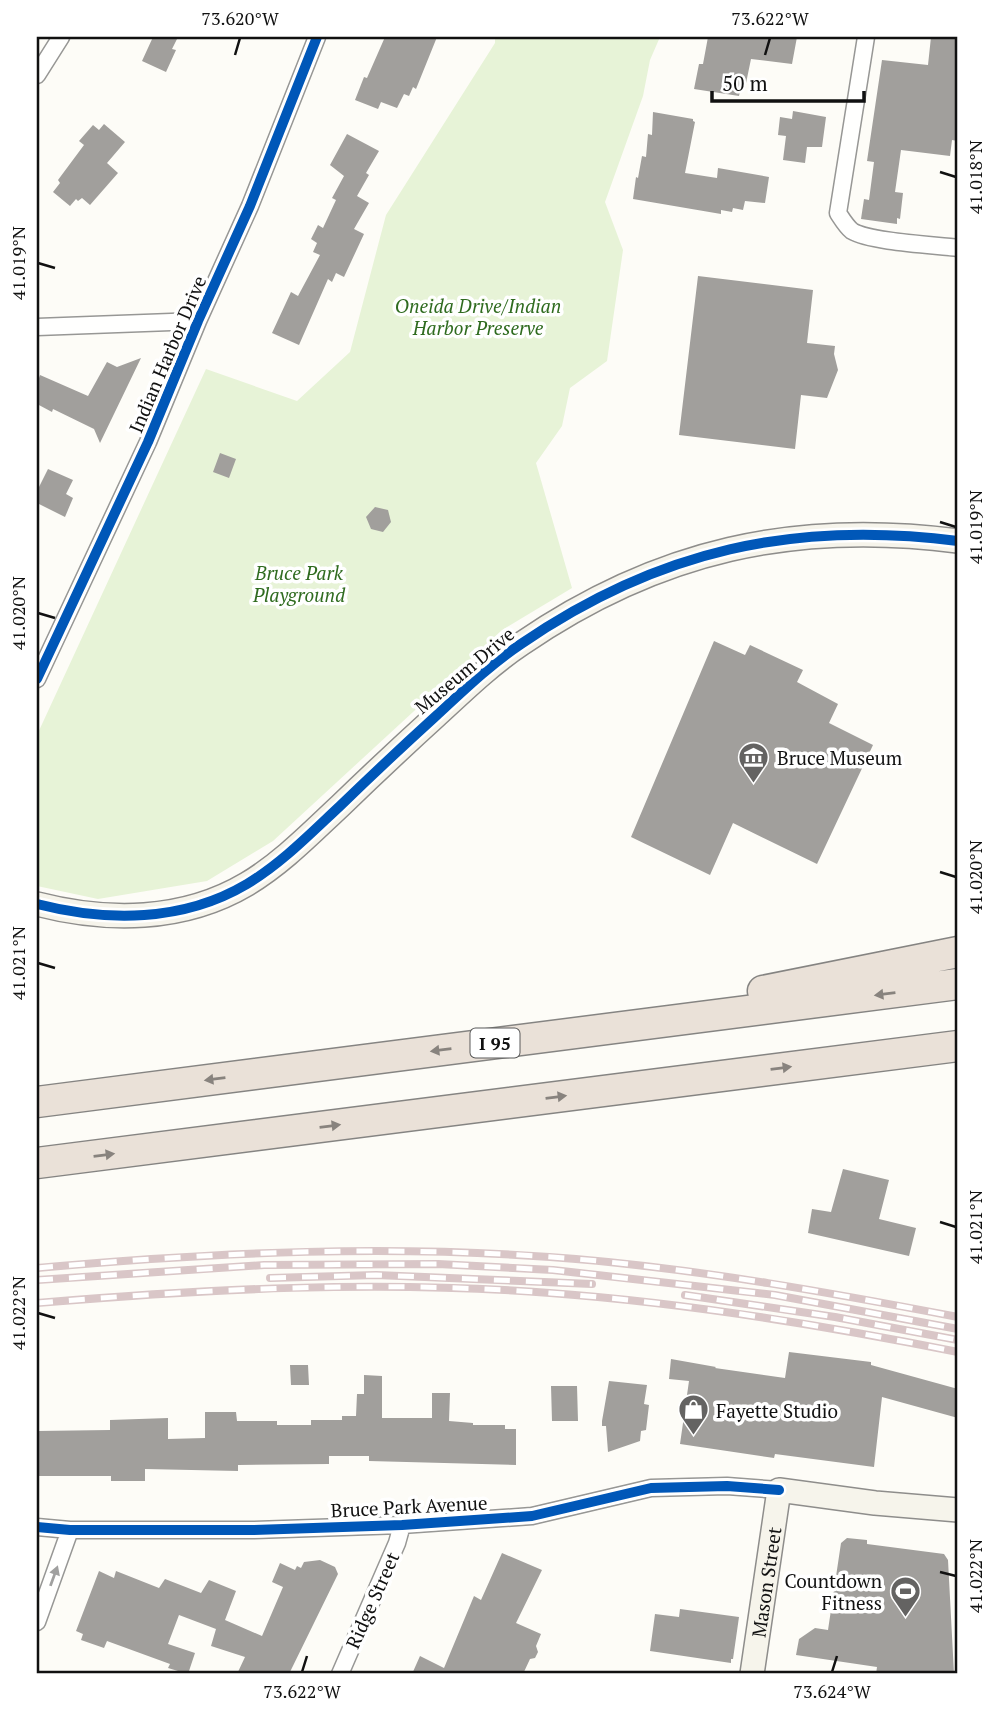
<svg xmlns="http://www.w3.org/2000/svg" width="995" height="1711" font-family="'PT Serif',serif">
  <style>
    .green { fill: #e7f3d7 }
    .building { fill: #a19f9c }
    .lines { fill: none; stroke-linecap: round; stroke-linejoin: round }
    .street-casing { stroke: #979795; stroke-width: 19 }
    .secondary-casing { stroke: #8e8d8b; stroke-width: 26 }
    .highway-casing { stroke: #858482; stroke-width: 33 }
    .street { stroke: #fffffe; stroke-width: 16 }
    .secondary { stroke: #f6f4eb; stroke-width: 23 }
    .highway { stroke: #eae1d8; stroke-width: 30 }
    .rail-casing { stroke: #d9c6c7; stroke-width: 8 }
    .rail { stroke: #fff; stroke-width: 5; stroke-dasharray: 16; stroke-linecap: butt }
    .cycleway-casing { stroke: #fff; stroke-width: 15 }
    .cycleway { stroke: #0057b8; stroke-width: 10 }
    .oneway { fill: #88837e }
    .oneway2 { fill: #a0a09f }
    .ticks { fill: none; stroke: #111; stroke-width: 2.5 }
    .labels { text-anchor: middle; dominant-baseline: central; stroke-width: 7; stroke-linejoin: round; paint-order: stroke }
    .shield { fill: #fff; stroke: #585858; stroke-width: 2 }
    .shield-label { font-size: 18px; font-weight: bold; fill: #111 }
    .park-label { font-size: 19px; font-style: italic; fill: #2f6b1f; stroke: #fff }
    .street-label { font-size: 19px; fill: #111; stroke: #fff }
    .poi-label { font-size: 19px; fill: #111; stroke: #fff; text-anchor: start }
    .neatline { fill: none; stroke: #111; stroke-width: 2.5 }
    .ticks-label { font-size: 18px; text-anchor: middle; fill: #111 }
  </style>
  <rect width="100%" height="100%" fill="#fdfcf7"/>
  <path class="green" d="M495,37H660L650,60L643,96L605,202L623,250L607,361L570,388L562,426L536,463L572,588L502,630L273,841L207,881L98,899L37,886V735L206,369L297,401L350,352L386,215L495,43Z"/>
  <path class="building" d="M153,37H178L172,49L176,50L166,72L142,61Z
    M385,37H437L416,89L413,87L409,96L404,94L397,108L381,102L378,109L355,100L364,77L367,78Z
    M708,37H797L792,64L751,59L745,88L741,87L739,96L694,89L699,64H703Z
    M931,37H958V141L952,140L950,156L901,150L895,192L903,193L900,219L897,218V224L861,219L864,199L869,200L874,162L867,161L882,60L928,65Z
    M793,111L826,117L822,147H807L805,163L783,160L786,136L778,135L780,117L792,119Z
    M653,112L693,119V121L695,122L685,173L717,178L718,168L769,177L765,203L745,201L743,210L733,208L732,212L721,210V214L633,199L636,177L638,178L642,156L646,157L648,134L652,135Z
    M104,124L125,142L107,163L118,173L90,205L82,198L78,201L76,199L70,206L53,192L60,183L58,180L84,145L79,141L93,125L99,130Z
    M347,134L379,151L366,173L369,175L357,196L369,203L354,229L364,234L344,277L336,273L332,282L328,279L299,345L272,333L291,292L298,296L320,255L313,252L317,243L311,239L318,225L323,228L336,200L332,198L344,176L330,165Z
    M698,276L813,290L807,343L835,346L834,354L838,370L827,398L801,395L795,449L679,435Z
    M141,358L100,443L94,429L53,409L52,412L37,404V384L40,375L88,396L107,362L117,367Z
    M220,453L236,459L229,478L213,472Z
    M48,469L73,480L66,494L73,498L65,517L37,503V491Z
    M375,507L388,510L391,522L383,532L371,529L366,517Z
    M714,641L745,655L750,645L803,670L797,682L838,704L829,723L873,745L817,864L733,823L710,875L631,837Z
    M843,1169L889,1180L879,1219L916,1228L909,1256L808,1233L812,1209L831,1212Z
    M789,1352L871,1362V1365L958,1389V1418L882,1397L874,1467L775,1454L774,1458L680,1444L689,1381L669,1379L671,1359L716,1367L715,1368L785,1378Z
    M290,1365H308L309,1385H291Z
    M364,1375L382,1376V1418H432V1393H450L449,1421L473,1423V1425H505V1429H516V1465L369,1461V1456H329V1464L238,1465V1471L145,1469V1481H111V1476H38L37,1473V1431L110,1430V1420L168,1418V1439L205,1438V1412H236L237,1421H277V1425H311V1420H342V1416H356L357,1394H364Z
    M609,1381L647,1385L644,1404L649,1405L646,1430L641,1431L640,1441L608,1452L606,1426H602V1421Z
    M551,1386H577L578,1421H552Z
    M847,1538L867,1540V1544L944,1554L948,1560L954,1674H876L877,1667L796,1655L799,1639L815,1628L828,1630L841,1543Z
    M502,1553L542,1570L516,1623L541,1634L536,1646L538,1652L535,1658L530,1659L523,1674H412L420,1656L444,1668L474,1596L481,1600Z
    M320,1560L335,1567L338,1574L289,1674H237L245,1657L211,1646L216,1629L179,1615L168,1644L195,1653L188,1674L168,1668L170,1664L107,1641L104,1648L81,1640L83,1634L76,1631L99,1571L114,1578L116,1571L159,1588L165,1579L201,1593L209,1580L236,1591L225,1620L262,1636L283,1587L272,1582L280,1563L295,1570L297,1566L301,1568L304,1562Z
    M680,1609L739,1617L733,1659H731V1663L650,1651L655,1614L679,1617Z"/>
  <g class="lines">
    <defs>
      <path id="street" d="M866,37L838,213C842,219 846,226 852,231C870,242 935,245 958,248
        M37,75L61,37
        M37,327L198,321
        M37,679L148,442L198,321L250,206L317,37
        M37,1527L70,1530H254L402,1525L532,1516L651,1488L727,1486L779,1490
        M37,1622L70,1530
        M340,1674L397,1543L402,1525"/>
      <g id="secondary">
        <path d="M37,904C107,922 183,922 247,884C282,863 311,833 340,806C372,775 404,745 437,715C464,690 491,664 521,644C658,550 795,520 958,541"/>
        <path id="s1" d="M752,1674L779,1490L875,1503L958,1510"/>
      </g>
      <path id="highway" d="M763,991L958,952
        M37,1102L958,984
        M37,1163L958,1046"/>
    </defs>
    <use href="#street" class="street-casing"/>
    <use href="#secondary" class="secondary-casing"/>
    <use href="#highway" class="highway-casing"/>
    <use href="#street" class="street"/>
    <use href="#secondary" class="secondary"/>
    <use href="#highway" class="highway"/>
    <defs>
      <path id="rail" d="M37,1268C216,1252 397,1244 576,1259C705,1270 832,1293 958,1317
        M270,1278L376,1275L592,1284
        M37,1280L264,1265L438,1264L553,1270L775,1295L958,1329
        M685,1295L835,1317L958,1340
        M37,1303C207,1289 379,1280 550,1293C687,1303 823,1325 958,1352"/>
    </defs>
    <use href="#rail" class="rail-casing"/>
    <use href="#rail" class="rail"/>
    <defs>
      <path id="cycleway" d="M37,679L148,442L198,321L250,206L317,37
        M37,904C107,922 183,922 247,884C282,863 311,833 340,806C372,775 404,745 437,715C464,690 491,664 521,644C658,550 795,520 958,541
        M37,1527L70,1530H254L402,1525L532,1516L651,1488L727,1486L779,1490"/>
    </defs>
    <use href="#cycleway" class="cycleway-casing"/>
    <use href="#cycleway" class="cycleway"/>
  </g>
  <defs><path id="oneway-solid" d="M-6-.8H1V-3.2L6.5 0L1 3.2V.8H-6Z" transform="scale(1.75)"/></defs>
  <g class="oneway">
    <use href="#oneway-solid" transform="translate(885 994) rotate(173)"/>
    <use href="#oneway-solid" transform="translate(441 1050) rotate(173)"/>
    <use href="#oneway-solid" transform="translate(781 1068) rotate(-7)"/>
    <use href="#oneway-solid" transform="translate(215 1079) rotate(173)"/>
    <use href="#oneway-solid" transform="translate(556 1097) rotate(-7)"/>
    <use href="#oneway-solid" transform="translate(330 1126) rotate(-7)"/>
    <use href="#oneway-solid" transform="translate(104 1155) rotate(-7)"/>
  </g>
  <use class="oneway2" href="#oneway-solid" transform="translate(54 1576) rotate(-70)"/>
  <path class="ticks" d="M235,55L240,38M765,55L770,38M940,172L956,177M38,263L55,268M940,522L956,527M38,613L55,618M940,872L956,877M38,963L55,968M940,1222L956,1227M38,1313L55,1318M940,1572L956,1576M302,1672L307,1656M832,1672L837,1656"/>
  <defs>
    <symbol id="museum-pin" viewBox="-11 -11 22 30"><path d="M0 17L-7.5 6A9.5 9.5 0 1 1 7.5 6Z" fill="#646362" stroke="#fff"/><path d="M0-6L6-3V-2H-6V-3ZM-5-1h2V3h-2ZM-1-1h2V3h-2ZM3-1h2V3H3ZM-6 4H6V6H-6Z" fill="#fff"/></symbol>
    <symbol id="shop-pin" viewBox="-11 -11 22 30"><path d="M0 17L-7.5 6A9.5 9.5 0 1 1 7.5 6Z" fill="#646362" stroke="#fff"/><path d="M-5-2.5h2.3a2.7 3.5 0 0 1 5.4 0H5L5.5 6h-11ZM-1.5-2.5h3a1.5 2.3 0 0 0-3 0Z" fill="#fff"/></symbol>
    <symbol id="stadium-pin" viewBox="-11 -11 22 30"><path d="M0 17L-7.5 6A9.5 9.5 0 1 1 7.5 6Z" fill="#646362" stroke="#fff"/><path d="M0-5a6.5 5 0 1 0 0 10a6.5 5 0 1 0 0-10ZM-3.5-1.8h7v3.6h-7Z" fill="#fff"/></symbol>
  </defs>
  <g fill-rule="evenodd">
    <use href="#museum-pin" x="736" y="740" width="35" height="47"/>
    <use href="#shop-pin" x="676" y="1392" width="35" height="47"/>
    <use href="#stadium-pin" x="888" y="1574" width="35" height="47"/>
  </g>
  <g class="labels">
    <rect class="shield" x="470.5" y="1028.5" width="49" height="29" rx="5"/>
    <g class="shield-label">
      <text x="495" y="1043">I 95</text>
    </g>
    <g class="park-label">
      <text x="478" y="305">Oneida Drive/Indian<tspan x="478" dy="22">Harbor Preserve</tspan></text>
      <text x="299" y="572">Bruce Park<tspan x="299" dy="22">Playground</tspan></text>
    </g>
    <g class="street-label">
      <text transform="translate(167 354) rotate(-67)">Indian Harbor Drive</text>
      <text transform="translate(464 670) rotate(-40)">Museum Drive</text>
      <text transform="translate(409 1506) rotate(-3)">Bruce Park Avenue</text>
      <text stroke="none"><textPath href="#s1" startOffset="93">Mason Street</textPath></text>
      <text transform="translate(372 1600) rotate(-66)">Ridge Street</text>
    </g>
    <g class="poi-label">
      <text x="777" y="757">Bruce Museum</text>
      <text x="716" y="1410">Fayette Studio</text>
      <text x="882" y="1580" text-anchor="end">Countdown<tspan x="882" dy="22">Fitness</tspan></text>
    </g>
  </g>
  <rect width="995" height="1711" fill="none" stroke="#ffffff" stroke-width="77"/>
  <path d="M712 91v10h152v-10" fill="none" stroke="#111111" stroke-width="3.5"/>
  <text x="722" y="91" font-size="21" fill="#111111" stroke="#ffffff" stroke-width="5" paint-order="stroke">50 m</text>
  <rect x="38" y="38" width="918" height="1634" class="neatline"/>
  <g class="ticks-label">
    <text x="240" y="25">73.620°W</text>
    <text x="770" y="25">73.622°W</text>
    <text transform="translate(976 177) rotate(-90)" y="6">41.018°N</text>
    <text transform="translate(19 263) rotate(-90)" y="6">41.019°N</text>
    <text transform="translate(976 527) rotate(-90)" y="6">41.019°N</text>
    <text transform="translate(19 613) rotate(-90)" y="6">41.020°N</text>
    <text transform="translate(976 877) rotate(-90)" y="6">41.020°N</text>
    <text transform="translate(19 963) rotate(-90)" y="6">41.021°N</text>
    <text transform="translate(976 1227) rotate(-90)" y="6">41.021°N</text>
    <text transform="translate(19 1313) rotate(-90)" y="6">41.022°N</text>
    <text transform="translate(976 1576) rotate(-90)" y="6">41.022°N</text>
    <text x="302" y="1698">73.622°W</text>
    <text x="832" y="1698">73.624°W</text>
  </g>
</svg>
